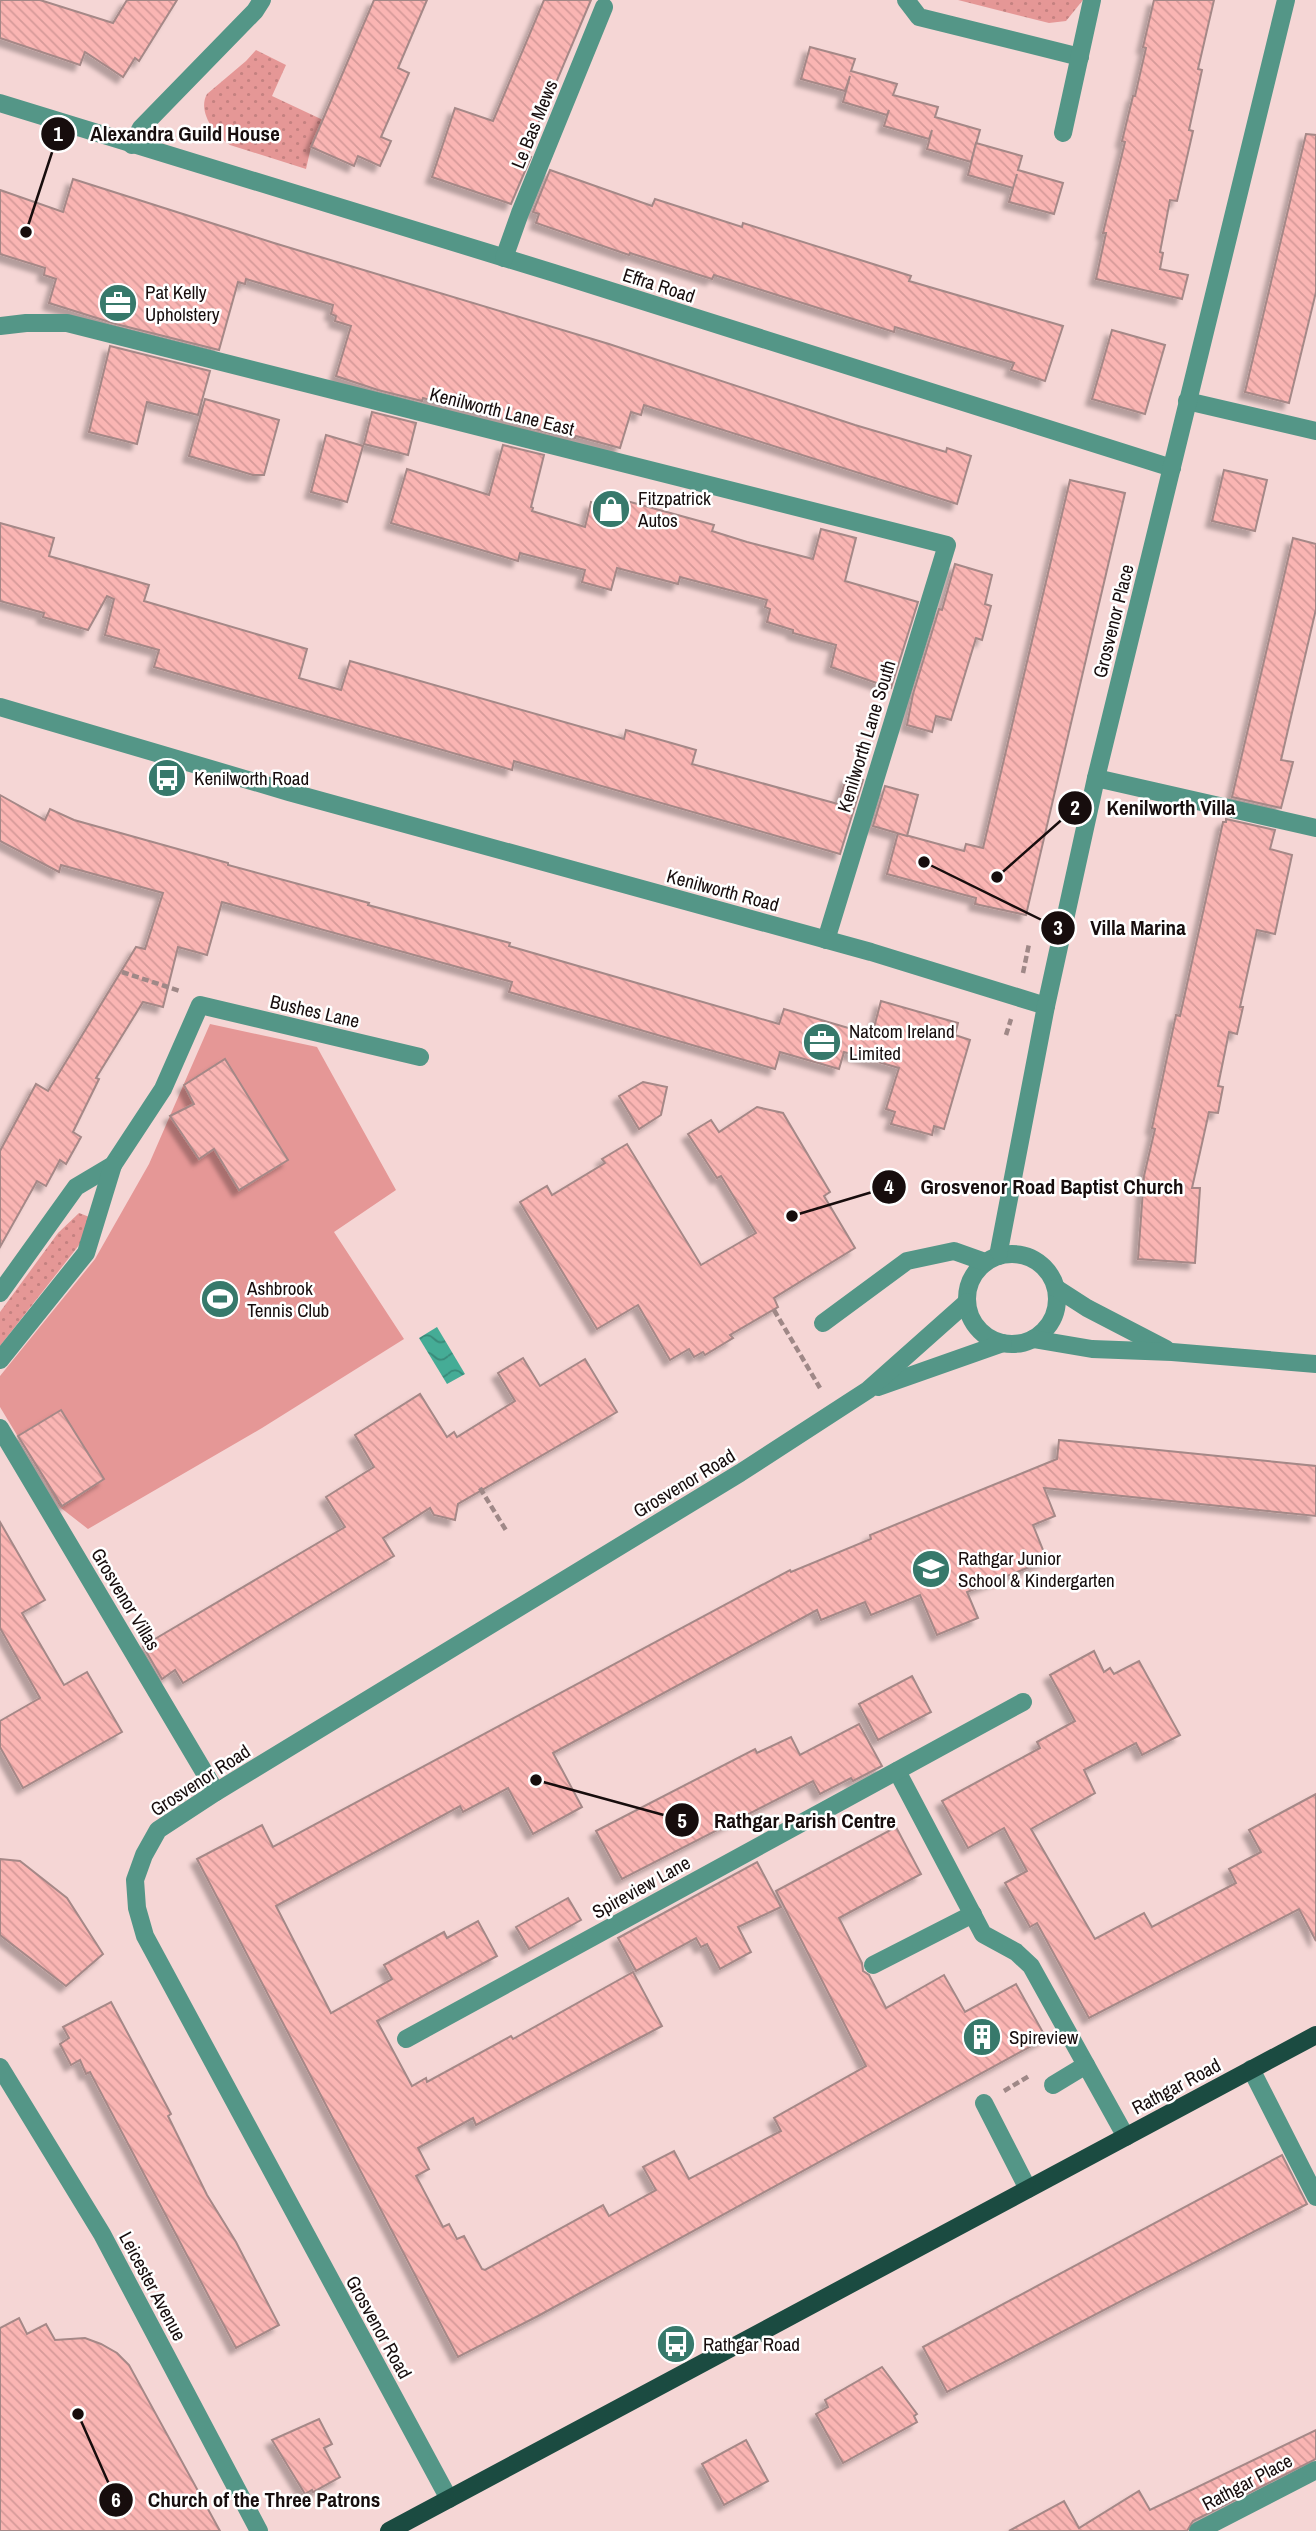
<svg xmlns="http://www.w3.org/2000/svg" width="1316" height="2531" font-family="'Archivo Narrow',sans-serif">
<style>
.grass{fill:url(#grass-dots)}
.green{fill:#e59796}
.water{fill:url(#water-waves)}
.building{fill:url(#building-back-hatch);stroke:#a58887;stroke-width:2;filter:url(#shadow)}
.lines{fill:none;stroke-linecap:round;stroke-linejoin:round}
.path{stroke:#9f8887;stroke-width:4.5;stroke-dasharray:7 3.5;stroke-linecap:butt}
.minor{stroke:#549687;stroke-width:18}
.major{stroke:#1b4b41;stroke-width:18}
.labels{text-anchor:middle;stroke-width:5;stroke-linejoin:round;paint-order:stroke}
.street-label{font-size:19px;fill:#170d0d;stroke:#fff}
.poi-label{font-size:19px;fill:#170d0d;stroke:#fff;text-anchor:start}
.leader{fill:none;stroke:#170d0d;stroke-width:2.5}
.callout-dot{fill:#170d0d;stroke:#fff;stroke-width:2.5}
.mark-label{font-size:21px;text-anchor:middle;font-weight:bold;fill:#fff}
.callout-label{font-size:21px;text-anchor:middle;font-weight:bold;fill:#170d0d;stroke:#fff;stroke-width:5;stroke-linejoin:round;paint-order:stroke}
</style>
<defs>
<pattern id="grass-dots" width="8" height="8" patternUnits="userSpaceOnUse" patternTransform="scale(1.75)"><rect width="8" height="8" fill="#e59796"/><path d="M2 2h.1M6 6h.1" fill="none" stroke="#c48180" stroke-width="1.8" stroke-linecap="round"/></pattern>
<pattern id="water-waves" width="16" height="10" patternUnits="userSpaceOnUse" patternTransform="scale(1.75)"><rect width="16" height="10" fill="#45ac96"/><path d="M0 5q4-4 8 0t8 0" fill="none" stroke="#398a79"/></pattern>
<pattern id="building-back-hatch" width="6" height="6" patternUnits="userSpaceOnUse" patternTransform="scale(1.75)"><rect width="6" height="6" fill="#fab5b3"/><path d="M-1 5l2 2M0 0l6 6M5-1l2 2" fill="none" stroke="#d69a99"/></pattern>
<filter id="shadow"><feDropShadow dx="-6" dy="6" stdDeviation="2" flood-color="#0004"/></filter>
</defs>
<rect width="100%" height="100%" fill="#f5d6d5"/>
<g class="grass">
<polygon points="958,0 1083,0 1066,21 1049,23"/>
<path d="M256 50 286 65 272 96 323 120 311 147 306 169 230 145C215 135 197 112 207 94L246 61Z"/>
<polygon points="79,1213 92,1218 83,1240 0,1346 0,1312 58,1233"/>
</g>
<polygon class="green" points="210,1024 317,1047 396,1190 334,1232 404,1339 262,1428 88,1529 61,1508 0,1407 0,1376 95,1259 149,1164"/>
<polygon class="water" points="437,1327 465,1374 447,1384 419,1338"/>
<g class="building">
<polygon points="0,0 40,0 113,23 127,0 177,0 139,61 135,58 123,77 85,52 80,65 0,38"/>
<polygon points="374,0 427,0 398,68 409,73 381,137 391,141 380,166 358,156 354,166 311,147"/>
<polygon points="544,0 591,0 547,104 545,103 528,156 531,157 511,204 432,177 455,108 493,121"/>
<polygon points="1154,0 1214,0 1198,69 1202,70 1189,130 1193,131 1177,201 1170,200 1160,252 1163,253 1160,269 1188,275 1182,299 1096,279 1106,233 1103,233 1125,142 1122,141 1133,96 1135,96 1146,48 1143,47"/>
<polygon points="810,47 855,59 851,71 897,84 893,95 938,107 935,117 980,130 971,162 927,149 932,130 929,139 884,126 889,110 887,115 843,102 850,76 845,91 801,79"/>
<polygon points="1306,134 1316,135 1316,292 1289,403 1245,392"/>
<polygon points="976,143 1022,156 1018,170 1063,183 1054,214 1009,202 1017,174 1013,188 968,175"/>
<polygon points="550,170 652,206 655,199 742,227 743,223 911,276 909,281 1063,326 1045,381 1011,370 1014,363 895,327 894,332 714,275 712,279 630,253 629,255 536,223 539,214 533,212"/>
<polygon points="73,179 274,243 609,344 855,425 946,452 947,448 971,456 957,504 644,405 641,415 631,412 620,448 576,436 575,438 551,431 550,433 423,398 422,401 378,390 336,376 351,326 335,321 336,316 331,314 333,305 246,279 245,284 238,282 219,350 116,324 49,303 56,279 44,275 45,268 0,254 0,190 63,212"/>
<polygon points="1112,330 1165,345 1145,414 1092,399"/>
<polygon points="110,346 210,371 198,415 147,402 137,444 89,432"/>
<polygon points="205,399 279,420 264,475 253,475 189,456"/>
<polygon points="372,412 416,423 408,455 364,444"/>
<polygon points="326,435 363,446 347,502 311,492"/>
<polygon points="503,445 544,455 531,507 533,508 532,511 585,527 591,502 620,510 623,500 714,525 712,531 747,542 813,559 821,529 856,538 845,581 918,602 891,688 831,667 836,645 793,633 793,630 767,622 770,609 765,607 767,600 680,577 678,584 617,568 611,590 582,582 585,570 520,553 518,561 391,523 407,469 489,495"/>
<polygon points="1224,470 1267,480 1255,531 1212,521"/>
<polygon points="1070,480 1125,493 1026,915 975,904 976,898 887,874 898,833 964,851 966,844 983,848"/>
<polygon points="0,523 54,538 49,556 149,585 144,601 307,649 299,678 341,690 350,661 624,739 626,730 696,750 692,764 838,804 847,776 863,780 840,854 514,761 512,770 154,667 159,650 105,635 114,599 107,596 88,630 43,617 44,613 0,601"/>
<polygon points="1293,538 1316,544 1316,609 1281,760 1293,762 1281,808 1232,797"/>
<polygon points="955,564 992,575 985,604 991,606 982,640 976,638 951,720 936,716 932,732 907,725 913,694 939,609 942,610"/>
<polygon points="885,786 918,795 907,836 873,826"/>
<polygon points="0,795 45,820 50,809 74,820 228,863 228,865 369,903 368,905 510,943 509,946 779,1024 784,1009 872,1035 881,1001 958,1023 955,1035 970,1040 944,1129 934,1126 932,1135 891,1124 895,1112 886,1109 899,1068 844,1052 839,1069 780,1052 775,1069 509,992 512,982 222,902 207,955 178,947 163,1007 143,1002 96,1078 99,1079 73,1132 81,1137 66,1164 60,1160 46,1186 37,1181 0,1247 0,1151 36,1084 48,1091 136,947 145,949 163,893 61,865 59,872 0,841"/>
<polygon points="1226,819 1275,830 1270,849 1292,855 1275,934 1257,930 1240,1007 1243,1007 1237,1034 1229,1032 1218,1086 1223,1087 1218,1113 1209,1112 1192,1188 1200,1188 1195,1263 1138,1259 1144,1176 1155,1129 1152,1128 1176,1015 1180,1016 1223,822 1226,822"/>
<polygon points="225,1059 288,1160 239,1190 214,1149 199,1159 170,1116 194,1104 184,1085"/>
<polygon points="643,1082 667,1087 661,1115 639,1129 619,1096"/>
<polygon points="757,1107 783,1113 830,1192 824,1196 855,1248 774,1298 778,1307 730,1335 733,1338 705,1355 703,1352 694,1357 689,1349 670,1360 638,1305 597,1329 520,1202 547,1186 552,1195 605,1163 602,1159 627,1144 701,1265 756,1233 721,1176 717,1178 688,1134 711,1120 719,1132"/>
<polygon points="523,1358 540,1386 585,1359 617,1412 458,1504 455,1520 434,1515 430,1508 383,1538 394,1556 183,1683 175,1670 162,1679 143,1646 345,1527 326,1497 374,1467 355,1435 420,1394 447,1437 454,1432 457,1437 515,1401 498,1373"/>
<polygon points="61,1410 104,1479 62,1506 18,1436"/>
<polygon points="1059,1440 1316,1466 1316,1516 1044,1488 1055,1516 1033,1525 1047,1560 967,1592 978,1618 937,1635 920,1595 871,1615 865,1602 821,1620 817,1610 553,1753 582,1807 533,1834 508,1788 463,1812 460,1806 276,1906 331,2013 392,1979 384,1965 444,1932 447,1938 478,1921 497,1956 377,2021 412,2086 426,2078 427,2082 511,2036 513,2039 633,1972 662,2026 476,2125 473,2118 418,2148 429,2169 416,2176 443,2227 449,2224 457,2239 464,2236 482,2269 485,2270 603,2205 609,2216 656,2190 643,2167 674,2151 689,2179 781,2131 774,2118 866,2066 776,1891 896,1827 921,1874 839,1918 862,1963 863,1971 869,1975 886,2008 944,1975 965,2012 1016,1984 1046,2038 538,2316 458,2357 197,1859 262,1825 273,1847 790,1570 791,1572 871,1539 870,1535 1057,1459"/>
<polygon points="0,1522 45,1600 22,1613 64,1685 87,1672 122,1732 23,1788 0,1747 0,1721 40,1698 0,1628"/>
<polygon points="1094,1651 1104,1672 1110,1668 1114,1674 1139,1661 1180,1735 1142,1755 1136,1743 1084,1770 1095,1793 1031,1829 1095,1939 1144,1913 1152,1927 1236,1883 1229,1869 1261,1852 1249,1830 1316,1794 1316,1941 1299,1909 1089,2018 1037,1923 1030,1927 1005,1883 1027,1871 1004,1828 968,1848 942,1801 1040,1748 1037,1742 1075,1721 1050,1675"/>
<polygon points="912,1676 931,1712 878,1740 859,1704"/>
<polygon points="859,1724 882,1766 853,1781 851,1778 820,1794 813,1781 622,1879 596,1831 755,1749 757,1753 791,1737 800,1755"/>
<polygon points="0,1859 20,1861 67,1898 103,1954 66,1986 0,1935"/>
<polygon points="757,1862 781,1907 738,1927 751,1952 720,1969 707,1944 701,1947 696,1938 636,1971 618,1938"/>
<polygon points="568,1898 581,1920 529,1949 516,1927"/>
<polygon points="111,2002 171,2114 168,2116 207,2195 236,2242 279,2325 236,2348 90,2072 86,2074 80,2060 71,2065 60,2044 69,2038 63,2027"/>
<polygon points="1282,2155 1307,2204 947,2392 923,2347"/>
<polygon points="19,2318 27,2334 46,2324 55,2340 85,2338 101,2344 117,2353 129,2365 220,2531 0,2531 0,2328"/>
<polygon points="882,2367 917,2414 914,2416 917,2422 843,2463 816,2414 828,2407 825,2400"/>
<polygon points="319,2419 332,2444 324,2448 340,2477 313,2492 312,2490 305,2494 272,2440"/>
<polygon points="1316,2430 1316,2459 1193,2521 1187,2531 1009,2531 1064,2501 1079,2528 1139,2491 1150,2510"/>
<polygon points="746,2440 768,2481 724,2505 702,2464"/>
</g>
<g class="lines">
<g class="path">
<polyline points="122,972 180,991"/>
<polyline points="1023,973 1029,944"/>
<polyline points="1006,1035 1011,1019"/>
<polyline points="774,1310 820,1388"/>
<polyline points="480,1488 507,1532"/>
<polyline points="1004,2091 1029,2076"/>
</g>
<g class="minor">
<polyline points="906,0 919,17 1080,57"/>
<polyline points="0,103 554,273 1172,468"/>
<polyline points="1063,133 1092,0"/>
<polyline points="132,145 141,128 255,11 262,0"/>
<polyline points="504,258 520,213 604,7"/>
<polyline points="0,326 26,323 67,323 947,545 826,940"/>
<polyline points="1187,401 1316,431"/>
<polyline points="0,707 289,792 871,952 1046,1006"/>
<polyline points="1096,778 1316,828"/>
<circle cx="1012" cy="1299" r="45"/>
<polyline points="998,1256 1046,1006 1096,778 1286,0"/>
<polyline points="1056,1288 1087,1308 1166,1349"/>
<polyline points="0,1293 76,1187 113,1165 163,1089 200,1005 420,1057"/>
<polyline points="823,1323 907,1261 954,1251 985,1262"/>
<polyline points="1033,1339 1092,1349 1172,1352 1316,1364"/>
<polyline points="0,1360 86,1253 113,1165"/>
<polyline points="878,1387 1003,1343"/>
<polyline points="0,1428 216,1792"/>
<polyline points="897,1771 983,1934 1016,1952 1031,1966 1126,2137"/>
<polyline points="873,1965 973,1914"/>
<polyline points="406,2039 1023,1702"/>
<polyline points="0,2067 102,2234 259,2531"/>
<polyline points="1251,2069 1316,2197"/>
<polyline points="1053,2085 1086,2065"/>
<polyline points="984,2103 1028,2189"/>
<polyline points="449,2499 145,1936 137,1908 135,1880 144,1855 158,1830 216,1792 740,1473 868,1390 967,1302"/>
<polyline points="1198,2531 1316,2470"/>
</g>
<polyline class="major" points="389,2531 1316,2035"/>
</g>
<defs>
<g id="office-disc" transform="scale(2.0125)"><circle r="9.5" fill="#37796b" stroke="#fff"/><path d="M-6-3h4V-5.5h4V-3h4V5H-6ZM-1-4.5V-3h2v-1.5ZM-6 0V1H6V0Z" fill="#fff"/></g>
<g id="shop-disc" transform="scale(2.0125)"><circle r="9.5" fill="#37796b" stroke="#fff"/><path d="M-5-2.5h2.3a2.7 3.5 0 0 1 5.4 0H5L5.5 6h-11ZM-1.5-2.5h3a1.5 2.3 0 0 0-3 0Z" fill="#fff"/></g>
<g id="bus-disc" transform="scale(2.0125)"><circle r="9.5" fill="#37796b" stroke="#fff"/><path d="M-5-6H5V4H4V6H2V4H-2V6H-4V4H-5ZM-3.5-4V0h7V-4ZM-3.5 1.2v1.5H-2V1.2ZM2 1.2v1.5H3.5V1.2Z" fill="#fff"/></g>
<g id="stadium-disc" transform="scale(2.0125)"><circle r="9.5" fill="#37796b" stroke="#fff"/><path d="M0-5a6.5 5 0 1 0 0 10a6.5 5 0 1 0 0-10ZM-3.5-1.8h7v3.6h-7Z" fill="#fff"/></g>
<g id="school-disc" transform="scale(2.0125)"><circle r="9.5" fill="#37796b" stroke="#fff"/><path d="M0-5L7-2L0 1L-7-2ZM-4 1L0 2.5L4 1V4Q0 6-4 4Z" fill="#fff"/></g>
<g id="building-disc" transform="scale(2.0125)"><circle r="9.5" fill="#37796b" stroke="#fff"/><path d="M-4-6H4V6H1V3H-1V6H-4ZM-2.5-4.3h1.7v1.8h-1.7ZM.8-4.3h1.7v1.8H.8ZM-2.5-1h1.7V.8h-1.7ZM.8-1h1.7V.8H.8Z" fill="#fff"/></g>
</defs>
<g fill-rule="evenodd">
<use href="#office-disc" x="118" y="303"/>
<use href="#shop-disc" x="611" y="509"/>
<use href="#bus-disc" x="167" y="778"/>
<use href="#office-disc" x="822" y="1042"/>
<use href="#stadium-disc" x="220" y="1299"/>
<use href="#school-disc" x="931" y="1569"/>
<use href="#building-disc" x="982" y="2037"/>
<use href="#bus-disc" x="676" y="2344"/>
</g>
<g class="labels">
<g class="street-label">
<text transform="translate(534 124) rotate(-68)" y="7">Le Bas Mews</text>
<text transform="translate(659 285) rotate(18)" y="7">Effra Road</text>
<text transform="translate(502 411) rotate(14)" y="7">Kenilworth Lane East</text>
<text transform="translate(1113 621) rotate(-76)" y="7">Grosvenor Place</text>
<text transform="translate(866 736) rotate(-73)" y="7">Kenilworth Lane South</text>
<text transform="translate(723 890) rotate(15)" y="7">Kenilworth Road</text>
<text transform="translate(315 1011) rotate(13)" y="7">Bushes Lane</text>
<text transform="translate(684 1483) rotate(-31)" y="7">Grosvenor Road</text>
<text transform="translate(126 1599) rotate(59)" y="7">Grosvenor Villas</text>
<text transform="translate(200 1780) rotate(-33)" y="7">Grosvenor Road</text>
<text transform="translate(641 1887) rotate(-29)" y="7">Spireview Lane</text>
<text transform="translate(1176 2086) rotate(-28)" y="7">Rathgar Road</text>
<text transform="translate(153 2286) rotate(62)" y="7">Leicester Avenue</text>
<text transform="translate(379 2327) rotate(61)" y="7">Grosvenor Road</text>
<text transform="translate(1247 2482) rotate(-28)" y="7">Rathgar Place</text>
</g>
<g class="poi-label">
<text x="145" y="299">Pat Kelly<tspan x="145" dy="22">Upholstery</tspan></text>
<text x="638" y="505">Fitzpatrick<tspan x="638" dy="22">Autos</tspan></text>
<text x="194" y="785">Kenilworth Road</text>
<text x="849" y="1038">Natcom Ireland<tspan x="849" dy="22">Limited</tspan></text>
<text x="247" y="1295">Ashbrook<tspan x="247" dy="22">Tennis Club</tspan></text>
<text x="958" y="1565">Rathgar Junior<tspan x="958" dy="22">School &amp; Kindergarten</tspan></text>
<text x="1009" y="2044">Spireview</text>
<text x="703" y="2351">Rathgar Road</text>
</g>
</g>
<path class="leader" d="M26 232L58 134M997 877L1075 808M924 862L1058 928M792 1216L889 1187M536 1780L682 1820M78 2414L116 2500"/>
<g class="callout-dot">
<circle cx="26" cy="232" r="7"/>
<circle cx="997" cy="877" r="7"/>
<circle cx="924" cy="862" r="7"/>
<circle cx="792" cy="1216" r="7"/>
<circle cx="536" cy="1780" r="7"/>
<circle cx="78" cy="2414" r="7"/>
<circle cx="58" cy="134" r="18"/>
<circle cx="1075" cy="808" r="18"/>
<circle cx="1058" cy="928" r="18"/>
<circle cx="889" cy="1187" r="18"/>
<circle cx="682" cy="1820" r="18"/>
<circle cx="116" cy="2500" r="18"/>
</g>
<g class="mark-label">
<text x="58" y="141">1</text>
<text x="1075" y="815">2</text>
<text x="1058" y="935">3</text>
<text x="889" y="1194">4</text>
<text x="682" y="1828">5</text>
<text x="116" y="2507">6</text>
</g>
<g class="callout-label">
<text x="185" y="141">Alexandra Guild House</text>
<text x="1171" y="815">Kenilworth Villa</text>
<text x="1138" y="935">Villa Marina</text>
<text x="1052" y="1194">Grosvenor Road Baptist Church</text>
<text x="805" y="1828">Rathgar Parish Centre</text>
<text x="264" y="2507">Church of the Three Patrons</text>
</g>
</svg>
